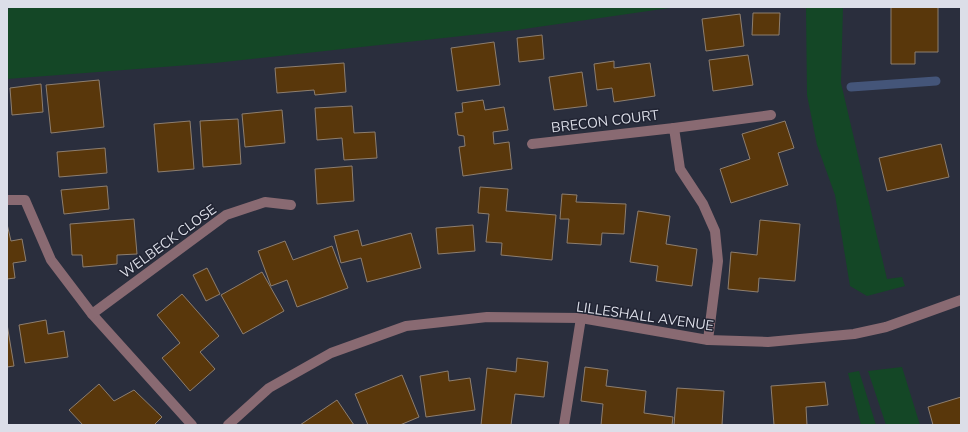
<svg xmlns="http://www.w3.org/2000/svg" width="968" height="432" font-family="'Nunito Sans',sans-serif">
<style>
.green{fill:#144726}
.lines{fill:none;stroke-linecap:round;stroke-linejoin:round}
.stream{stroke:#445579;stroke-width:9}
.building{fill:#59370b;stroke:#8d7e6f}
.minor{stroke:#896a72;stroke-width:10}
.labels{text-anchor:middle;stroke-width:3;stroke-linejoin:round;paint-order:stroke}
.street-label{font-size:14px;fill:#dcdee8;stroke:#212433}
</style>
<rect width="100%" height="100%" fill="#2a2e3d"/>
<g class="green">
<polygon points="11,7 676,7 517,30 215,63 7,79 7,10"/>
<polygon points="806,7 843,7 841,83 887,279 902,277 905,286 867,296 850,286 835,195 817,145 807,95"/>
<polygon points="902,367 920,425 886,425 868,371"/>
<polygon points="859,371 876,425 861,425 848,373"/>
</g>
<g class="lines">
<polyline class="stream" points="851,87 936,81"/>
</g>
<g class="building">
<polygon points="891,7 938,7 938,52 915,52 915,64 891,64"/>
<polygon points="753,13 780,13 779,35 752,35"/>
<polygon points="740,14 744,46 706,51 702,19"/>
<polygon points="542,35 544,59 519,62 517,38"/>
<polygon points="494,42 500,85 457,91 451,48"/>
<polygon points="748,55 753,85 713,91 709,60"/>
<polygon points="614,61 614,68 650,63 655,96 614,102 612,88 597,90 594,64"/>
<polygon points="344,63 346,92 315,95 314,90 277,93 275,68"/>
<polygon points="582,72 587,106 554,110 549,77"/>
<polygon points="99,80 104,127 51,133 46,85"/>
<polygon points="41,84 43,112 12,115 10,88"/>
<polygon points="483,100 485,110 504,107 508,130 493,132 494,144 509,142 512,169 463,176 459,147 465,146 464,136 458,135 455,113 463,112 462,103"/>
<polygon points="352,106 354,133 375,132 377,158 344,160 342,138 317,140 315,108"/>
<polygon points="282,110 285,143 245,147 242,114"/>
<polygon points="238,119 241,164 203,167 200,121"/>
<polygon points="190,121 194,169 158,172 154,124"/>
<polygon points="785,121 794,148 778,153 788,185 731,203 720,169 750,159 742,134"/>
<polygon points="941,144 949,177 887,191 879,158"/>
<polygon points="105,148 107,173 59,177 57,152"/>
<polygon points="352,166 354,201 317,204 315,169"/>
<polygon points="107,186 109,209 64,214 61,190"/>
<polygon points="480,187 508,189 506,211 556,215 552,260 501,255 502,243 486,242 489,214 478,213"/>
<polygon points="562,194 577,195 576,202 626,204 624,234 602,233 601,245 567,243 569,219 560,219"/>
<polygon points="638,211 670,216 666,244 697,249 692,286 656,281 658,266 630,262"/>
<polygon points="134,219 137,254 117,255 117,264 83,267 82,255 72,255 70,224"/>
<polygon points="760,220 800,224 795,281 759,278 758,292 728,289 731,252 757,255"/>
<polygon points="7,224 11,241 22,239 26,261 13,263 15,278 7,279"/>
<polygon points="473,225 475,251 438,254 436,228"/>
<polygon points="358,230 362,246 411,233 421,268 367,282 361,258 341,263 334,236"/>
<polygon points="285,241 293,260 332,246 348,288 297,307 287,280 271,286 258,251"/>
<polygon points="207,268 220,294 206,301 193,275"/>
<polygon points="262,272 284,311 243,334 221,295"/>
<polygon points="182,294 219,336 200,352 215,369 190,391 162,358 180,343 157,315"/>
<polygon points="46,320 48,334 64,331 68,357 25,363 19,325"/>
<polygon points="7,324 14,366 7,367"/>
<polygon points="517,358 548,362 544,397 515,394 511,425 481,425 487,368 516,372"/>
<polygon points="585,367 608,370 606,386 646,391 644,413 673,417 672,425 601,425 603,404 581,401"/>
<polygon points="448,371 449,381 470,378 475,410 426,417 420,376"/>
<polygon points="402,375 419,417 400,425 368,425 355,394"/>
<polygon points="825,382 828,405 806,407 807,425 774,425 771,386"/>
<polygon points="99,384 114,401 134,390 162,417 154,425 83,425 69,410"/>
<polygon points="677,388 724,391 722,425 674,425"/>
<polygon points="961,397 961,425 933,425 928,407"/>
<polygon points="337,400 354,425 300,425"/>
</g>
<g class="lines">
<g class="minor">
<polyline points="674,128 771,115"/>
<polyline points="532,144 674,128 680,169 703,204 715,231 718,261 708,340"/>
<polyline points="7,200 25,200 51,260 92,314 192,425"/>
<polyline points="92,314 226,215 265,202 291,205"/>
<polyline points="228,425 269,388 331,353 406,326 487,317 581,318 708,340 768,342 854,334 886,327 961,300"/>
<polyline points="564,425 581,318"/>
</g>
</g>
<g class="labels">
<g class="street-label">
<text transform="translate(605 121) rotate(-7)" y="5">BRECON COURT</text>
<text transform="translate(168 241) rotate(-36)" y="5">WELBECK CLOSE</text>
<text transform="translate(645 316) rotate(8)" y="5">LILLESHALL AVENUE</text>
</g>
</g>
<rect width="968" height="432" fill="none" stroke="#dcdee8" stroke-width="16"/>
</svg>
